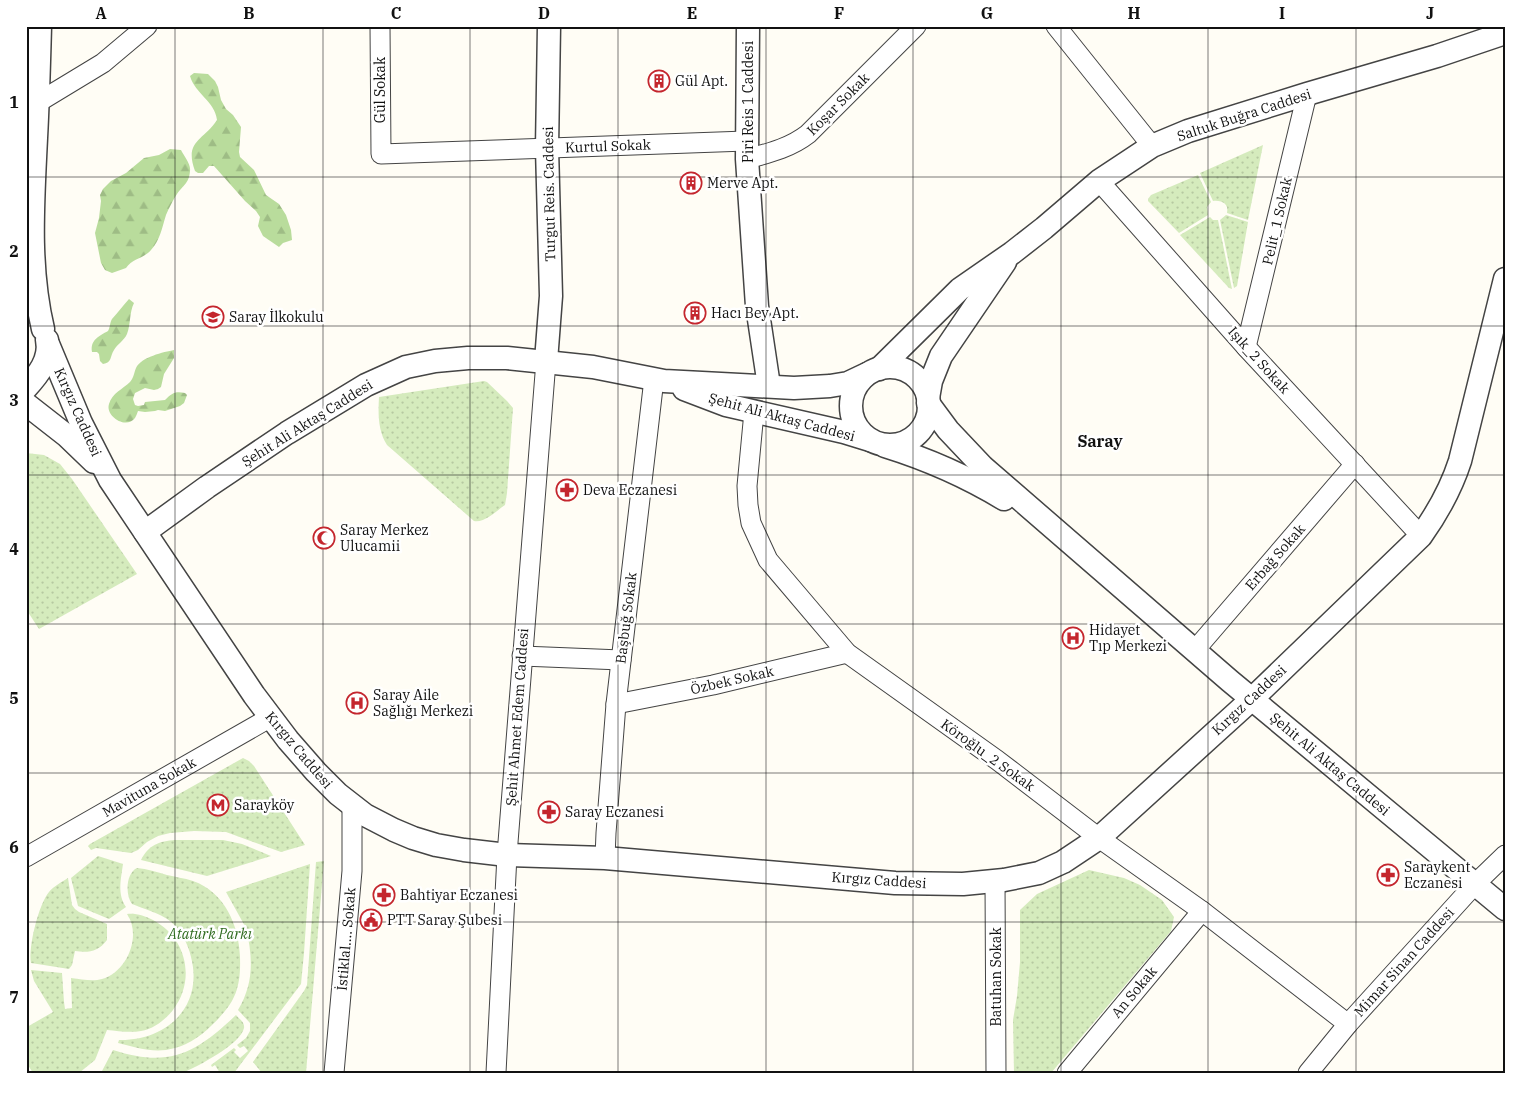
<svg xmlns="http://www.w3.org/2000/svg" width="1531" height="1099" font-family="'IBM Plex Serif',serif">
<style>
.grass{fill:url(#grass-dots)}
.forest{fill:url(#forest-firs)}
.lines{fill:none;stroke-linecap:round;stroke-linejoin:round}
.minor-casing{stroke:#444;stroke-width:21}
.tertiary-casing{stroke:#444;stroke-width:25}
.minor{stroke:#fff;stroke-width:19}
.tertiary{stroke:#fff;stroke-width:22}
.grid{fill:none;stroke:#111;stroke-width:1;stroke-opacity:0.55}
.labels{text-anchor:middle;stroke-width:5;stroke-linejoin:round;paint-order:stroke}
.poi-label{font-size:14px;fill:#111;stroke:#fff;text-anchor:start}
.street-label{font-size:14px;fill:#111;stroke:#fff}
.park-label{font-size:14px;font-style:italic;fill:#2f6b1f;stroke:#fff}
.quarter-label{font-size:16px;font-weight:bold;fill:#111;stroke:#fff}
.neatline{fill:none;stroke:#111;stroke-width:2}
.grid-label{font-size:16px;text-anchor:middle;font-weight:bold;fill:#111}
</style>
<defs>
<pattern id="grass-dots" width="8" height="8" patternUnits="userSpaceOnUse" patternTransform="scale(1.25)"><rect width="8" height="8" fill="#d5ebbd"/><path d="M2 2h.1M6 6h.1" fill="none" stroke="#b6c8a1" stroke-width="1.8" stroke-linecap="round"/></pattern>
<pattern id="forest-firs" width="22" height="20" patternUnits="userSpaceOnUse" patternTransform="scale(1.25)"><rect width="22" height="20" fill="#b9dc9c"/><path d="M5 1l3.5 6h-7zM16 11l3.5 6h-7z" fill="#9ebc85"/></pattern>
</defs>
<rect width="100%" height="100%" fill="#fffdf5"/>
<g class="grass">
<path d="M1263 145 1248 220 1227 213C1229 204 1222 200 1213 201L1200 173Z"/>
<polygon points="1198,175 1211,202 1207,207 1208,215 1179,233 1148,201 1148,199 1151,195"/>
<polygon points="1226,215 1248,222 1237,286 1234,288 1220,220"/>
<polygon points="1210,217 1213,220 1218,220 1232,289 1229,288 1180,235"/>
<path d="M484 381 487 382 507 401 513 408 507 493 505 505C496 511 485 523 474 521L387 445C378 431 378 414 379 397Z"/>
<polygon points="26,453 44,455 60,464 72,479 137,574 39,629 26,609"/>
<polygon points="243,758 249,761 254,766 305,845 281,852 226,832 194,831 170,833 158,836 147,842 138,850 131,853 96,848 91,850 88,846 90,844"/>
<path d="M175 840H223L242 844 271 856 207 876 141 860C148 845 160 841 175 840Z"/>
<path d="M98 856 123 864C121 879 117 894 126 907L109 919 78 906 71 878Z"/>
<polygon points="324,861 306,1073 262,1073 253,1062 304,991 307,985 316,862"/>
<path d="M310 864 304 953 301 984 234 1073H220L215 1065 212 1067 211 1065 234 1048 236 1050 234 1052 240 1058 248 1051 244 1046 240 1048 237 1045 246 1038 250 1031V1023L238 1010C254 983 253 958 246 928L226 892Z"/>
<path d="M137 868C147 869 157 872 167 875 175 877 184 878 193 881 225 892 239 926 240 957 241 989 235 1003 212 1025 199 1038 185 1047 166 1050 149 1052 134 1047 118 1043L119 1040C166 1041 204 1007 191 957 188 944 181 930 170 921 160 913 144 909 132 904 125 895 126 873 137 868Z"/>
<polygon points="1089,870 1124,878 1140,885 1162,900 1174,917 1171,931 1051,1073 1014,1073 1013,1020 1017,996 1020,962 1020,910 1037,894"/>
<path d="M68 878 72 905 75 909 79 912 107 924V940C98 952 88 953 75 951L72 965 69 969 31 963C28 946 39 904 49 892 54 886 62 882 68 878Z"/>
<path d="M127 914C136 913 145 916 153 920 187 938 196 980 173 1010 166 1019 154 1029 141 1031 130 1033 118 1031 107 1030L95 1060 79 1073H33L26 1062V1026L27 1027 53 1012 34 981 31 970 62 973 64 1002 65 1009 72 1008 71 978C82 979 92 982 102 979 127 972 142 936 127 914Z"/>
<path d="M236 1015C239 1019 245 1022 244 1028 241 1044 197 1067 182 1073H103L102 1071 113 1050C169 1068 195 1054 236 1015Z"/>
</g>
<g class="forest">
<path d="M194 73 208 74 215 81 218 87 221 100 226 109 233 115 241 127 239 152 240 157 254 170 266 195 279 204 286 215 291 230 292 240 283 243 279 247 263 236 258 226 260 217 256 211 245 201 214 166H209L203 173H198L195 171C184 141 203 141 217 120 215 101 195 94 190 76Z"/>
<path d="M170 149 181 150C184 156 191 164 190 171 189 184 183 185 177 194 173 200 169 208 166 215 162 228 160 240 151 250 143 259 133 258 126 268L112 273 105 270 101 263 95 233 99 218 101 201 100 195 103 189 111 181 126 173 144 158 159 155Z"/>
<path d="M129 299 134 303C129 313 131 324 127 334 124 341 117 344 114 350 110 356 112 363 103 364L100 361 99 354 97 352H92C90 340 99 336 108 331 110 328 110 322 112 319 118 312 123 306 129 299Z"/>
<path d="M174 350V358L164 374 161 387 158 389 154 390 145 388 135 393 133 399 135 405 138 406 144 405 145 402 165 400C172 393 175 391 185 393L187 395 184 403 180 406 165 411 158 410 155 411 145 412 138 411C137 414 136 416 135 418 126 430 105 416 109 404 112 393 123 389 130 382 134 377 134 373 136 368 141 357 164 352 174 350Z"/>
</g>
<g class="lines">
<g class="minor-casing">
<g id="minor">
<polyline points="380,26 381,154 746,141"/>
<polyline points="1056,26 1152,146"/>
<polyline points="37,103 103,63 147,26"/>
<path d="M747 159C769 153 790 148 808 134L916 26"/>
<polyline points="1099,181 1246,347 1421,536"/>
<polyline points="1246,347 1307,94"/>
<polyline points="754,412 747,486 748,505 751,523 768,560 847,653 997,760 1099,838 1202,911 1348,1024"/>
<polyline points="1195,650 1355,464"/>
<polyline points="522,656 621,660"/>
<polyline points="616,704 713,685 847,653"/>
<polyline points="26,857 271,717"/>
<polyline points="605,858 606,833 616,704 654,379"/>
<polyline points="995,881 996,1073"/>
<polyline points="334,1073 352,871 352,805"/>
<polyline points="496,1073 507,855 546,361"/>
<polyline points="1067,1073 1202,911"/>
<polyline points="1308,1073 1348,1024 1475,884 1505,855"/>
</g>
</g>
<g class="tertiary-casing">
<g id="tertiary">
<path d="M40 26C39 63 38 101 36 138 33 202 28 266 43 329"/>
<polyline points="748,26 747,159 757,306 769,386"/>
<path d="M48 344 81 423 110 480 254 695 288 740 316 772 338 794 365 815 394 830 413 838 436 845 464 850 507 855 605 858 895 883 963 884 1004 880 1039 873 1063 862 1099 838 1252 699 1421 536C1438 512 1451 489 1460 461L1505 279"/>
<polyline points="546,361 551,296 547,148 549,26"/>
<circle cx="890" cy="406" r="39"/>
<polyline points="879,369 960,289 1012,253 1044,228 1099,181 1152,146 1188,131 1307,94 1437,56 1505,33"/>
<path d="M26 388C38 375 51 359 47 340"/>
<polyline points="684,389 726,405 844,432 870,440"/>
<polyline points="928,398 931,381 941,356 1005,262"/>
<polyline points="928,403 948,430 983,467 1230,681 1505,909"/>
<polyline points="26,404 67,436 94,462"/>
<path d="M885 446C927 459 966 476 1004 499"/>
<polyline points="145,532 207,487 287,433 366,385 406,367 435,361 468,358 507,358 593,367 664,381 794,388 830,386 848,383 867,374"/>
</g>
</g>
<use href="#minor" class="minor"/>
<use href="#tertiary" class="tertiary"/>
</g>
<path class="grid" d="M175 26V1073M323 26V1073M470 26V1073M618 26V1073M766 26V1073M913 26V1073M1061 26V1073M1208 26V1073M1356 26V1073M26 177H1505M26 326H1505M26 475H1505M26 624H1505M26 773H1505M26 922H1505"/>
<defs>
<g id="building-ring" transform="scale(1.125)"><circle r="9.5" fill="#fff" stroke="#c4262e" stroke-width="1.5"/><path d="M-4-6H4V6H1V3H-1V6H-4ZM-2.5-4.3h1.7v1.8h-1.7ZM.8-4.3h1.7v1.8H.8ZM-2.5-1h1.7V.8h-1.7ZM.8-1h1.7V.8H.8Z" fill="#c4262e"/></g>
<g id="school-ring" transform="scale(1.125)"><circle r="9.5" fill="#fff" stroke="#c4262e" stroke-width="1.5"/><path d="M0-5L7-2L0 1L-7-2ZM-4 1L0 2.5L4 1V4Q0 6-4 4Z" fill="#c4262e"/></g>
<g id="pharmacy-ring" transform="scale(1.125)"><circle r="9.5" fill="#fff" stroke="#c4262e" stroke-width="1.5"/><path d="M-2-6h4v4h4v4h-4v4h-4v-4h-4v-4h4Z" fill="#c4262e"/></g>
<g id="mosque-ring" transform="scale(1.125)"><circle r="9.5" fill="#fff" stroke="#c4262e" stroke-width="1.5"/><path d="M3.5-4.9A6 6 0 1 0 3.5 4.9A5 5 0 1 1 3.5-4.9Z" fill="#c4262e"/></g>
<g id="hospital-ring" transform="scale(1.125)"><circle r="9.5" fill="#fff" stroke="#c4262e" stroke-width="1.5"/><path d="M-5-5h3v3.5h4V-5h3V5h-3V1.5h-4V5h-3Z" fill="#c4262e"/></g>
<g id="metro-ring" transform="scale(1.125)"><circle r="9.5" fill="#fff" stroke="#c4262e" stroke-width="1.5"/><path d="M-5.5 5V-5H-3L0 0L3-5H5.5V5H3V-.5L0 4L-3-.5V5Z" fill="#c4262e"/></g>
<g id="civic-ring" transform="scale(1.125)"><circle r="9.5" fill="#fff" stroke="#c4262e" stroke-width="1.5"/><path d="M-.6-6.5H3V-4.5H.6V-3L4-1V1h2V6H-6V1h2V-1L-.6-3ZM-1.2 2.5V6h2.4V2.5Z" fill="#c4262e"/></g>
</defs>
<g fill-rule="evenodd">
<use href="#building-ring" x="659" y="81"/>
<use href="#building-ring" x="691" y="183"/>
<use href="#building-ring" x="695" y="313"/>
<use href="#school-ring" x="213" y="317"/>
<use href="#pharmacy-ring" x="567" y="490"/>
<use href="#mosque-ring" x="324" y="538"/>
<use href="#hospital-ring" x="1073" y="638"/>
<use href="#hospital-ring" x="357" y="703"/>
<use href="#metro-ring" x="218" y="805"/>
<use href="#pharmacy-ring" x="549" y="812"/>
<use href="#pharmacy-ring" x="1388" y="875"/>
<use href="#pharmacy-ring" x="384" y="895"/>
<use href="#civic-ring" x="371" y="920"/>
</g>
<g class="labels">
<g class="poi-label">
<text x="675" y="86">Gül Apt.</text>
<text x="707" y="188">Merve Apt.</text>
<text x="711" y="318">Hacı Bey Apt.</text>
<text x="229" y="322">Saray İlkokulu</text>
<text x="583" y="495">Deva Eczanesi</text>
<text x="340" y="535">Saray Merkez<tspan x="340" dy="16">Ulucamii</tspan></text>
<text x="1089" y="635">Hidayet<tspan x="1089" dy="16">Tıp Merkezi</tspan></text>
<text x="373" y="700">Saray Aile<tspan x="373" dy="16">Sağlığı Merkezi</tspan></text>
<text x="234" y="810">Sarayköy</text>
<text x="565" y="817">Saray Eczanesi</text>
<text x="1404" y="872">Saraykent<tspan x="1404" dy="16">Eczanesi</tspan></text>
<text x="400" y="900">Bahtiyar Eczanesi</text>
<text x="387" y="925">PTT Saray Şubesi</text>
</g>
<g class="street-label">
<text transform="translate(380 90) rotate(-90)" y="5">Gül Sokak</text>
<text transform="translate(748 102) rotate(-90)" y="5">Piri Reis 1 Caddesi</text>
<text transform="translate(838 104) rotate(-45)" y="5">Koşar Sokak</text>
<text transform="translate(1244 115) rotate(-18)" y="5">Saltuk Buğra Caddesi</text>
<text transform="translate(608 146) rotate(-2)" y="5">Kurtul Sokak</text>
<text transform="translate(549 194) rotate(-91)" y="5">Turgut Reis. Caddesi</text>
<text transform="translate(1277 221) rotate(-77)" y="5">Pelit_1 Sokak</text>
<text transform="translate(1259 360) rotate(48)" y="5">Işık_2 Sokak</text>
<text transform="translate(78 412) rotate(66)" y="5">Kırgız Caddesi</text>
<text transform="translate(782 417) rotate(15)" y="5">Şehit Ali Aktaş Caddesi</text>
<text transform="translate(307 423) rotate(-32)" y="5">Şehit Ali Aktaş Caddesi</text>
<text transform="translate(1275 557) rotate(-49)" y="5">Erbağ Sokak</text>
<text transform="translate(626 618) rotate(-83)" y="5">Başbuğ Sokak</text>
<text transform="translate(732 680) rotate(-13)" y="5">Özbek Sokak</text>
<text transform="translate(1249 700) rotate(-43)" y="5">Kırgız Caddesi</text>
<text transform="translate(517 717) rotate(-86)" y="5">Şehit Ahmet Edem Caddesi</text>
<text transform="translate(299 750) rotate(50)" y="5">Kırgız Caddesi</text>
<text transform="translate(988 755) rotate(36)" y="5">Köroğlu_2 Sokak</text>
<text transform="translate(1330 764) rotate(40)" y="5">Şehit Ali Aktaş Caddesi</text>
<text transform="translate(149 787) rotate(-30)" y="5">Mavituna Sokak</text>
<text transform="translate(879 880) rotate(4)" y="5">Kırgız Caddesi</text>
<text transform="translate(346 939) rotate(-85)" y="5">İstiklal.... Sokak</text>
<text transform="translate(1404 962) rotate(-48)" y="5">Mimar Sinan Caddesi</text>
<text transform="translate(996 977) rotate(-90)" y="5">Batuhan Sokak</text>
<text transform="translate(1134 992) rotate(-50)" y="5">An Sokak</text>
</g>
<g class="park-label">
<text x="210" y="939">Atatürk Parkı</text>
</g>
<g class="quarter-label">
<text x="1100" y="447">Saray</text>
</g>
</g>
<rect width="1531" height="1099" fill="none" stroke="#ffffff" stroke-width="55"/>
<rect x="28" y="28" width="1476" height="1044" class="neatline"/>
<g class="grid-label">
<text x="101" y="19">A</text>
<text x="249" y="19">B</text>
<text x="396" y="19">C</text>
<text x="544" y="19">D</text>
<text x="692" y="19">E</text>
<text x="839" y="19">F</text>
<text x="987" y="19">G</text>
<text x="1134" y="19">H</text>
<text x="1282" y="19">I</text>
<text x="1430" y="19">J</text>
<text x="14" y="108">1</text>
<text x="14" y="257">2</text>
<text x="14" y="406">3</text>
<text x="14" y="555">4</text>
<text x="14" y="704">5</text>
<text x="14" y="853">6</text>
<text x="14" y="1003">7</text>
</g>
</svg>
